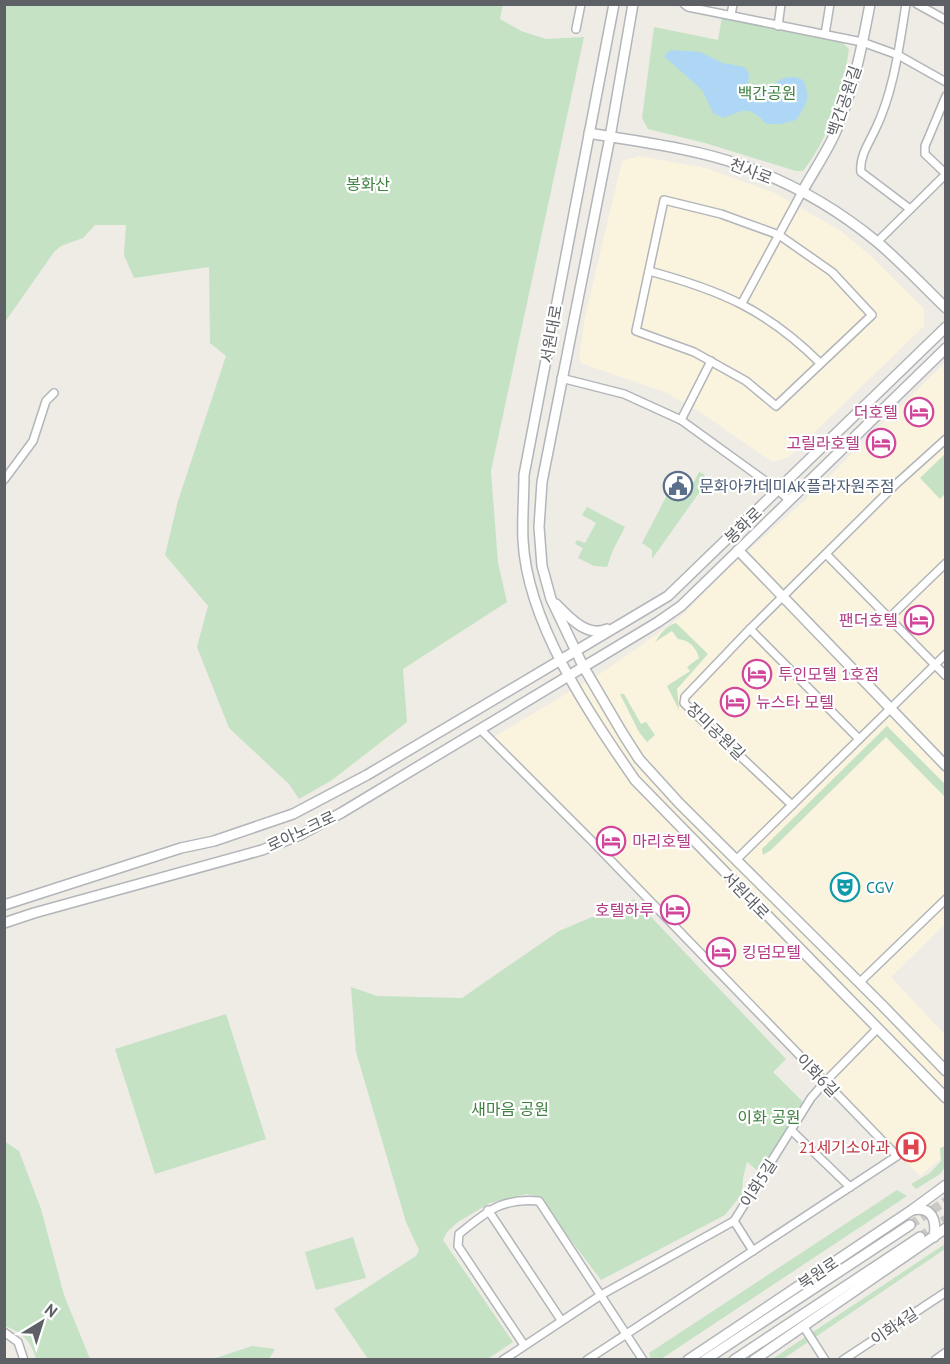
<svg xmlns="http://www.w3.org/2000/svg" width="950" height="1364" font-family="'PT Sans','Noto Sans KR',sans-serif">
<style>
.commercial{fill:#faf3de}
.green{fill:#c5e2c5}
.water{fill:#aed7f5}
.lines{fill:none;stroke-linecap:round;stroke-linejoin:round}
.tertiary-tunnel{stroke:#cac9c5;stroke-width:9;stroke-dasharray:9 4.5;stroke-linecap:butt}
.minor-casing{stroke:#b2b5b9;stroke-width:10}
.tertiary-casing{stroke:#b2b5b9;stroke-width:12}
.minor{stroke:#fff;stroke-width:7}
.tertiary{stroke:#fff;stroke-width:9}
.labels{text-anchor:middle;stroke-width:4.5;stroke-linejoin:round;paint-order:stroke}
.park-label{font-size:16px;fill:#3f8141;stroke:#fff}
.street-label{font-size:16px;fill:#5d6064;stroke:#fff}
.hotel-label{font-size:16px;fill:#b23c85;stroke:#fff;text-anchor:end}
.service-label{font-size:16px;fill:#4e5e75;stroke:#fff;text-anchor:start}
.culture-label{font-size:16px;fill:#0d838f;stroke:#fff;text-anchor:start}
.health-label{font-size:16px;fill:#be3a42;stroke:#fff;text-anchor:end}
</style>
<rect width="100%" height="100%" fill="#eeece5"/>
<g class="commercial">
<polygon points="639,156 706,168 775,193 841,231 871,256 924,309 924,326 789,457 772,462 700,412 665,392 583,364 579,359 585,317 622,161"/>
<polygon points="945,363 945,924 891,977 945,1035 945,1155 920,1176 492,738 606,670 681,617 730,567 822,485 852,453"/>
</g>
<g class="green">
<polygon points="5,4 503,5 500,19 521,31 546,39 584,37 491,471 498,563 507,602 403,669 407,722 332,780 299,799 289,784 229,728 197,647 208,606 165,555 178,501 226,356 210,343 209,267 134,278 124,255 126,225 95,225 83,238 61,246 54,252 5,322"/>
<path d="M722 17 829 38 842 42 849 49C843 91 830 137 803 171H796L705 143 648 129 642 118 654 27 718 40Z"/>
<polygon points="945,454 945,494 940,499 920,478"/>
<polygon points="699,472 704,474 706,483 652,559 652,550 642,543 678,474 694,482"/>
<polygon points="587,507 625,527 613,550 607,567 594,566 578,558 583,548 575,544 577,540 585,543 596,523 582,515"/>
<path d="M676 623 708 654 677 689 679 710 667 686 690 671 687 667 699 658C696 647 689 640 678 639L672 631 655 642C660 634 667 625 676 623Z"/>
<polygon points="620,694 624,694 641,724 646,722 655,735 647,742 639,732"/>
<polygon points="887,726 945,784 945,797 886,737 771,850 763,855 762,849"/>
<polygon points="634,899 786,1059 773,1072 803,1102 759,1172 747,1162 743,1178 742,1194 725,1215 601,1280 567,1235 542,1197 526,1194 490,1203 458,1222 447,1232 443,1240 513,1342 488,1359 368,1359 334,1309 416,1256 419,1250 406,1222 356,1052 351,987 377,996 462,998 559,931"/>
<polygon points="226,1014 266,1139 155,1174 115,1049"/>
<path d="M4 1141 19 1151 41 1209 64 1295 90 1359H36C31 1341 23 1333 5 1326Z"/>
<polygon points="945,1146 945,1167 940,1174 916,1189 911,1184 930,1173 941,1161 940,1148"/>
<polygon points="897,1190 907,1196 661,1359 651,1359 649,1353"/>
<polygon points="353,1237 366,1278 316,1290 305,1252"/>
<polygon points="945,1244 945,1249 783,1359 771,1360"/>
<polygon points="252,1346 275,1349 269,1359 213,1359"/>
</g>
<path class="water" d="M671 50 700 52 723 63 744 67 749 73 748 87 757 93C776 88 780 70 803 80 811 99 807 103 796 120L781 124H766C750 106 745 109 724 118L713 113 702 90 664 56Z"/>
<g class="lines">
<g class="tertiary-tunnel">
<polyline points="910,1225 946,1201"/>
<polyline points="920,1237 946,1219"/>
</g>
<g class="minor-casing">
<g id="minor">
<polyline points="684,4 688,7 862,42 898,55 946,82"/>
<path d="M906 4C899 47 894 91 875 130 869 143 859 157 861 172L910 209"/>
<polyline points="917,4 946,20"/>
<polyline points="731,15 733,4"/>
<polyline points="778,26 781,4"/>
<polyline points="576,29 581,4"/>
<polyline points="825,34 830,4"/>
<polyline points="946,96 925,146 925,154 946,174"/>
<polygon points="664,200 721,214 779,235 832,272 872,315 776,406 746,381 694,352 636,331"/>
<polyline points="877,242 946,174"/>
<path d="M649 271C720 290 767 310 820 363"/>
<polyline points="742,303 802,192"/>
<polyline points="561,378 624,394 681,420 779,491 789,500"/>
<polyline points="681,420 711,361"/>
<polyline points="4,480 33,441 46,401 54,393"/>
<polyline points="826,554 946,676"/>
<polyline points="889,618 946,563"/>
<polyline points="750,629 859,739"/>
<polyline points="480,729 591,840 897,1156 587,1360"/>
<polyline points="792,805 684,703 685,697 750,629 896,484 946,439"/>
<polyline points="737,859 946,654"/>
<polyline points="860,982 946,899"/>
<polyline points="792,1131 850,1187"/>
<polyline points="488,1210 561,1320"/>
<polyline points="734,1221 753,1251"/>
<polyline points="804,1327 825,1360"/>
<polyline points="4,1332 18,1342 24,1360"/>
<path d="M524 1345 458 1246 459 1234C488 1211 500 1198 539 1201L643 1360"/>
<polyline points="503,1360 601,1295 734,1221 811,1098 824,1083 878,1028"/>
<polyline points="843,1360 946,1292"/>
<polyline points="935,1360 946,1352"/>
</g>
</g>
<g class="tertiary-casing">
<g id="tertiary">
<path d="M614 4 524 475C524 497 522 519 523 540 527 623 589 713 635 780L946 1098"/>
<polyline points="633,4 610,137 542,482 539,527 542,566 551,599 583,666 623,734 639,759 679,803 882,1005 946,1071"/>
<path d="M589 133C639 142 693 148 741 165 790 182 837 209 876 241 901 262 923 286 946 308"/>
<path d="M802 192C813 172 827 152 836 131 853 91 862 47 870 4"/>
<polyline points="738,550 946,766"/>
<path d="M556 604C569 617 587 638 607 629"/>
<polyline points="4,905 181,848 214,841 293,814 367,775 668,596 946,327"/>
<polyline points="4,923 34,913 262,850 300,835 341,813 658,622 681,606 946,348"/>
<path d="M912 1210C932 1206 937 1220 934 1237"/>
<polyline points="688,1360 912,1210 946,1185"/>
<polyline points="705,1360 910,1225"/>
<polyline points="734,1360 920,1237"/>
<polyline points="754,1360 946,1228"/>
</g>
</g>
<use href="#minor" class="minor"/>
<use href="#tertiary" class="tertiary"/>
</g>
<defs>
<g id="hotel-ring" transform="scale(1.5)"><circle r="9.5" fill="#fff" stroke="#d1479c" stroke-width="1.5"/><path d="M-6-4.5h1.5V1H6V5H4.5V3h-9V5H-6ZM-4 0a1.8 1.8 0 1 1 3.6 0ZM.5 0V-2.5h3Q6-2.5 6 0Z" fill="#d1479c"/></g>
<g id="civic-ring" transform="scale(1.5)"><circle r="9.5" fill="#fff" stroke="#5c6f8a" stroke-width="1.5"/><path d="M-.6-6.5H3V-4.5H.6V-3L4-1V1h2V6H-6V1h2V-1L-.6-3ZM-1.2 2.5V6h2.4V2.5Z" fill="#5c6f8a"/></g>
<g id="theatre-ring" transform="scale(1.5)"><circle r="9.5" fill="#fff" stroke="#0f9aa8" stroke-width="1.5"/><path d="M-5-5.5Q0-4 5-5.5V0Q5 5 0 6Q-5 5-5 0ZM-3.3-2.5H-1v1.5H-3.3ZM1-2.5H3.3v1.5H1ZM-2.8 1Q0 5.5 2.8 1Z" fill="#0f9aa8"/></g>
<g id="hospital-ring" transform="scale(1.5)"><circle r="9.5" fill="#fff" stroke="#e0444e" stroke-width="1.5"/><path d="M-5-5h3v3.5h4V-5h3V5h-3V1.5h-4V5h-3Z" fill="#e0444e"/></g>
</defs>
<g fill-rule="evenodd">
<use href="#hotel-ring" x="919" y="412"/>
<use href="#hotel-ring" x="881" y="443"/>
<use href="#civic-ring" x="678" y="486"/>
<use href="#hotel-ring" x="919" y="620"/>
<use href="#hotel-ring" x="757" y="674"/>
<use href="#hotel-ring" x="735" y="702"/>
<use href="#hotel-ring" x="611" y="841"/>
<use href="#theatre-ring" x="845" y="887"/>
<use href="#hotel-ring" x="675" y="910"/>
<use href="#hotel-ring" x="721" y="952"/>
<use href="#hospital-ring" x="911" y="1147"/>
</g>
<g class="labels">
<g class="park-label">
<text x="767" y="99">백간공원</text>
<text x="368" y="190">봉화산</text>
<text x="510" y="1115">새마음 공원</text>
<text x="769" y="1123">이화 공원</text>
</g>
<g class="street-label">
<text transform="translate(844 101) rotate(-71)" y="6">백간공원길</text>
<text transform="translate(751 171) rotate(21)" y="6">천사로</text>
<text transform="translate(551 334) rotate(-80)" y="6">서원대로</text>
<text transform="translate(743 525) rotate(-44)" y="6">봉화로</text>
<text transform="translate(716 731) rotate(44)" y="6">장미공원길</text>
<text transform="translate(301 831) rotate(-25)" y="6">로아노크로</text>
<text transform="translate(746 895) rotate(46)" y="6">서원대로</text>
<text transform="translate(818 1075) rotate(46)" y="6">이화6길</text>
<text transform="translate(758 1183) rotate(-57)" y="6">이화5길</text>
<text transform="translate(818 1273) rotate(-34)" y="6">북원로</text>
<text transform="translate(894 1326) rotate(-34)" y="6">이화4길</text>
</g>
<g class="hotel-label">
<text x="898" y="418">더호텔</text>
<text x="860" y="449">고릴라호텔</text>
<text x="898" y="626">팬더호텔</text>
<text x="778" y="680" text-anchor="start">투인모텔 1호점</text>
<text x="756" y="708" text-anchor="start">뉴스타 모텔</text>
<text x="632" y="847" text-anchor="start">마리호텔</text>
<text x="654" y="916">호텔하루</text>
<text x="742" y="958" text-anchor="start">킹덤모텔</text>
</g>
<g class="service-label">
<text x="699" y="492">문화아카데미AK플라자원주점</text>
</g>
<g class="culture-label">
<text x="866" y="893">CGV</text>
</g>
<g class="health-label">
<text x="890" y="1153">21세기소아과</text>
</g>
</g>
<rect width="950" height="1364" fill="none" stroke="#5d6064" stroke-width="12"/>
<g transform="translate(42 1322) rotate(38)" stroke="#ffffff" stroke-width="4.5" paint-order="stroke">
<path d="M0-4.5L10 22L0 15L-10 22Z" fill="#5d6064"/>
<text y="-9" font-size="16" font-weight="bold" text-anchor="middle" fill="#5d6064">N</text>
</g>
</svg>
